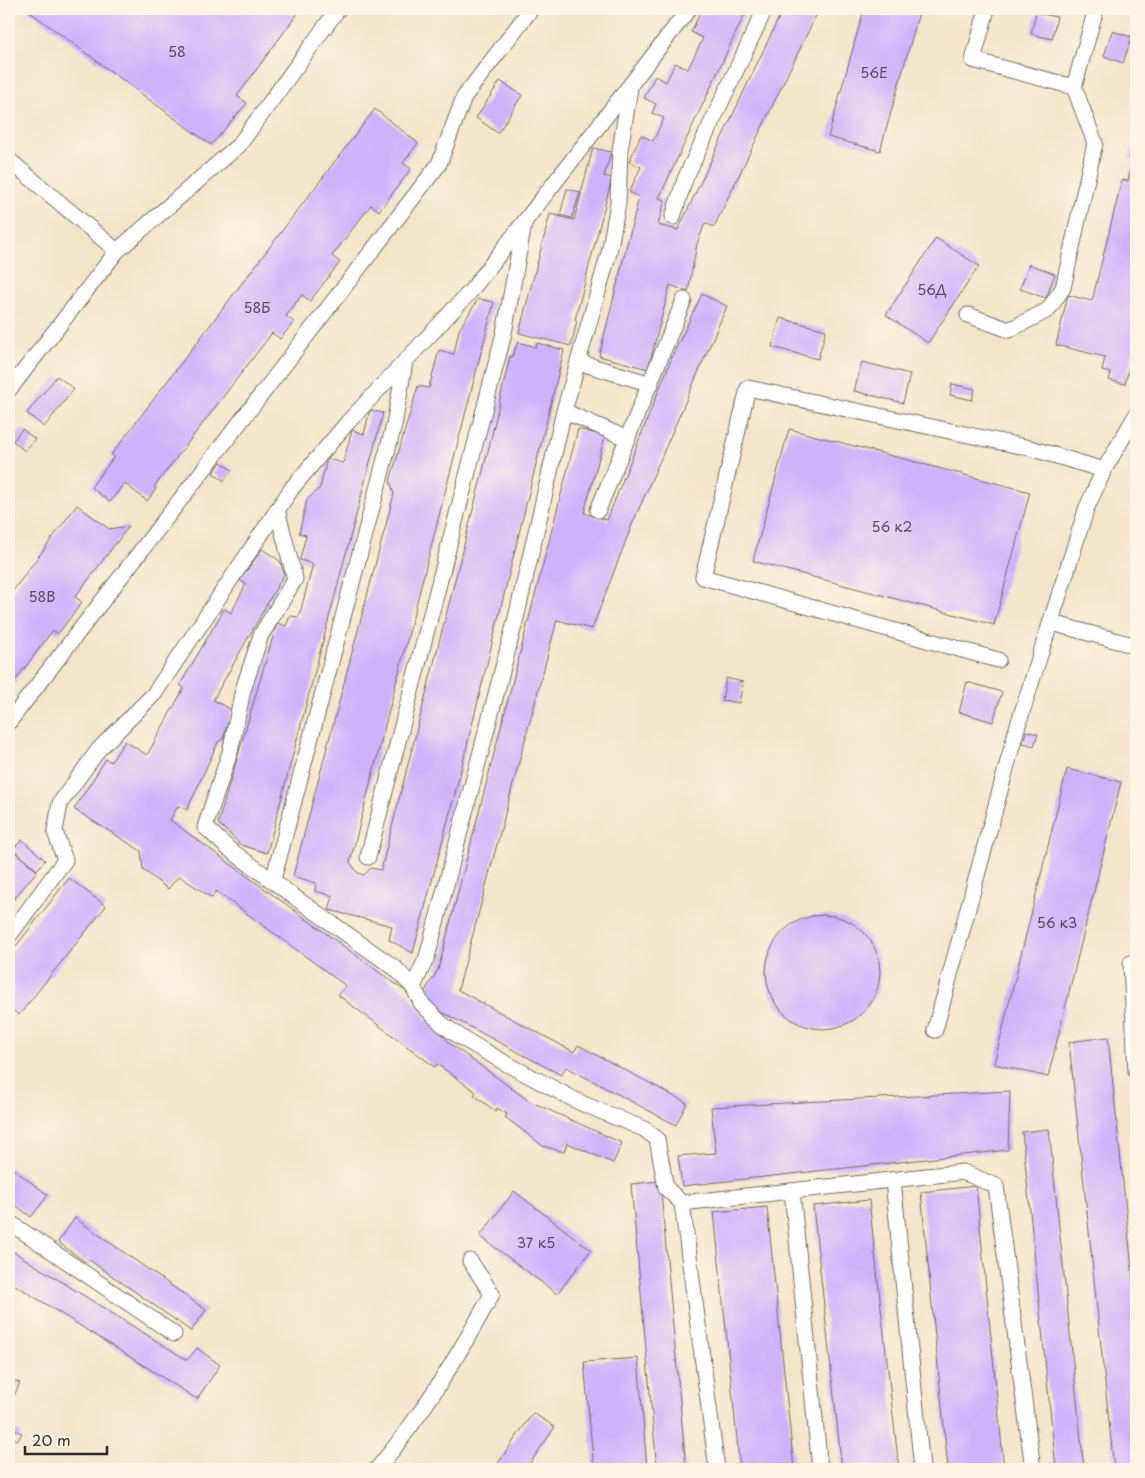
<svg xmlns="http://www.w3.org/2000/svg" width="1145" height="1478" font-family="'Playpen Sans',sans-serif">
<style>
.building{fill:#ceb2fc}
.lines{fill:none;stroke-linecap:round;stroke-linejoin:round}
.service-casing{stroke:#716c63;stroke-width:17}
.service{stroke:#fff;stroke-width:15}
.labels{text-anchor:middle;stroke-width:4;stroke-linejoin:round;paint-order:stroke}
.number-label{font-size:14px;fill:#544d5f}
</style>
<rect width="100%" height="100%" fill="#fcf5e5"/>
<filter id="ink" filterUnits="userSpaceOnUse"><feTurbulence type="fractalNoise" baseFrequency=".02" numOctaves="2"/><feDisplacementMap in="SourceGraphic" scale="10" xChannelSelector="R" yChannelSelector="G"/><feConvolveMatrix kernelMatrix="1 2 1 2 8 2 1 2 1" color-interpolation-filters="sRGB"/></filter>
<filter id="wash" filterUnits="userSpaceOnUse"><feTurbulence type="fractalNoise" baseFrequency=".0096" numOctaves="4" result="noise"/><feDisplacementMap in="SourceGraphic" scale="20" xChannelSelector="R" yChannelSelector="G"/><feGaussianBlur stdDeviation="1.12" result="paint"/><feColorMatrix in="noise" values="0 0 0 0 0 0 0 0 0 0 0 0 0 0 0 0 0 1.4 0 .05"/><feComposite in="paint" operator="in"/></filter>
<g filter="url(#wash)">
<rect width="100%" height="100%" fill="#f3e5ca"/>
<g id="blocks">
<g class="building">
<polygon points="26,9 301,9 237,96 247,103 211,145"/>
<polygon points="702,9 715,12 716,9 747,9 659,198 665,200 658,225 678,230 783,9 819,9 714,227 705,223 697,244 688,292 670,285 648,369 599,356 639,197 629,192 641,167 629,162 641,135 653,141 664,118 652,113 656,104 644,98 655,76 666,82 675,63 688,69 703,38 691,32"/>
<polygon points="864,9 920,9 880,151 828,137"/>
<polygon points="1036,13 1057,17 1052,39 1031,34"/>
<polygon points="1112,31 1132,37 1123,63 1104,56"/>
<polygon points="500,81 522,95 498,133 476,118"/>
<polygon points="375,109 418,143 403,163 411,169 379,211 371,205 332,256 340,262 310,301 302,295 286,316 294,322 280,339 272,333 154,487 156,489 147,501 124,483 110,502 91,487 114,457 111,455"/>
<polygon points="1136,132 1136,339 1125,384 1109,380 1111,373 1102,371 1105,357 1056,345 1068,295 1092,301 1122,180 1128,181 1133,160 1129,159"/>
<polygon points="593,148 611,152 604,176 612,178 575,320 577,320 571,346 519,333 550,214 574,220"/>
<polygon points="567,189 580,192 572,218 560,215"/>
<polygon points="936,238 979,266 928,343 886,315"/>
<polygon points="1029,264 1055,274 1046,298 1020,289"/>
<polygon points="702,294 727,306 631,527 592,629 557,620 458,990 574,1052 578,1045 687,1103 676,1125 566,1067 561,1075 438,1010 423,994 438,970 578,429 605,436 584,513 607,520 674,352"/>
<polygon points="478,299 494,302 350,862 358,873 364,875 371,868 381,870 491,439 510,356 512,357 518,342 536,347 537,343 564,350 460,774 413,953 389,940 392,926 329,910 333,896 315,891 316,883 293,876 394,494 390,481 418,386 429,388 439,350 454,354 459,330"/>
<polygon points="780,318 826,330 818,359 772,347"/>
<polygon points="862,362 910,374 903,403 854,391"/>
<polygon points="57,376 74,389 44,427 27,413"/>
<polygon points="952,384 975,389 972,400 950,395"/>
<polygon points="370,410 383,413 267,853 241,845 218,823 277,623 286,626 290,616 299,617 313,564 300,560 306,535 299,533 307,500 320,488 327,459 343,463 352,430 364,434"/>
<polygon points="22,429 35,439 25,451 13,441"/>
<polygon points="789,429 1030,492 994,625 753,561"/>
<polygon points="221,462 232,470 224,481 213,473"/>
<polygon points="77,505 109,529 129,526 75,597 82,602 58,634 53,630 9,689 9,596"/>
<polygon points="262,549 280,561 284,574 213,700 232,710 223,739 218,742 187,810 178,806 170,820 408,993 427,1020 452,1045 529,1101 622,1143 613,1163 567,1143 564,1152 543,1146 505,1117 507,1114 497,1108 495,1111 474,1095 476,1092 437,1064 435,1067 338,995 346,986 216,891 212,898 179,876 168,889 143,870 141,851 74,809 106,759 111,762 125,741 147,755 184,688 180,685 224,609 231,613 246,584 240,580"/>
<polygon points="726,678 743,682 739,703 722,700"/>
<polygon points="967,682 1002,692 993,722 959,712"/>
<polygon points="1026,731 1038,734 1034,746 1023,743"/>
<polygon points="1067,769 1121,782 1048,1077 994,1064"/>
<polygon points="22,840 45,860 37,870 13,849"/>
<polygon points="16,853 37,871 9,905 9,862"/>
<polygon points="69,878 106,906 19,1015 9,1007 9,955"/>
<circle cx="823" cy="972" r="57"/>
<polygon points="1108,1037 1136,1308 1136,1469 1114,1469 1069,1042"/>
<polygon points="1010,1091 1008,1150 682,1186 678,1156 716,1153 711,1107"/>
<polygon points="1049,1129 1084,1469 1056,1469 1022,1132"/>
<polygon points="9,1166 48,1195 31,1217 9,1200"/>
<polygon points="660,1181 686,1469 657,1469 631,1184"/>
<polygon points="976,1186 1004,1469 948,1469 921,1192"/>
<polygon points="514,1191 591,1250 557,1294 480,1236"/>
<polygon points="869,1200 899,1469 842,1469 813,1206"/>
<polygon points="767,1207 794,1469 740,1469 714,1212"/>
<polygon points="75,1218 206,1310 191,1331 88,1259 85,1262 58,1242"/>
<polygon points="9,1249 187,1360 197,1348 220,1365 197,1399 9,1281"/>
<polygon points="638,1358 647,1469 594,1469 584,1362"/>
<polygon points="9,1378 20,1383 13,1398 9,1396"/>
<polygon points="533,1413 555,1427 526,1469 494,1469"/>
<polygon points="10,1427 22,1433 18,1440 9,1436"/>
</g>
</g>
</g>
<g filter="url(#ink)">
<use href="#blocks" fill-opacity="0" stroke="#716c63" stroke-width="1"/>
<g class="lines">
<g class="service-casing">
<g id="service">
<polyline points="987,9 973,60 1074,87"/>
<polyline points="9,160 117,251 9,390"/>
<polyline points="673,217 685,179 765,9"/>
<polyline points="117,251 239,145 338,9"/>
<polyline points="968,315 1009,330 1048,310 1063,288 1095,143 1074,87 1096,9"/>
<polyline points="578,362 651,384"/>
<polyline points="564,411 628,439"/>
<polyline points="277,510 295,579 261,635 243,690 230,752 205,827 229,849 300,901 395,968 413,987 422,1004 442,1024 462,1038 505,1063 581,1103 644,1129 657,1139 666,1188 682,1203 717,1469"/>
<polyline points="598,510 684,300"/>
<polyline points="1052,623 1136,646"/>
<polyline points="998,660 703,577 748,388 1030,448 1104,470"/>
<polyline points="9,722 439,164 464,97 531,9"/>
<polyline points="368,857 504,333 524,224"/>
<polyline points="273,880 394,425 405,362"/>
<polyline points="9,936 65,860 55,832 60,803 99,749 154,694 292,488 348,422 470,292 689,9"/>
<polyline points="1136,964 1131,963 1136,1071"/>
<polyline points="413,987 427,957 516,618 564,411 609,253 618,203 620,150 630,88"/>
<polyline points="935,1030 1017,728 1087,507 1104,470 1136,415"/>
<polyline points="893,1180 922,1469"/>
<polyline points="792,1191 820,1469"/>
<polyline points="682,1203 963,1172 996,1186 1033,1469"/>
<polyline points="9,1222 174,1334"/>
<path d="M377 1469C422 1416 458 1356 492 1294L470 1261"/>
</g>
</g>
<use href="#service" class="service"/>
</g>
</g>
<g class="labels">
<g class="number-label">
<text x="177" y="57">58</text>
<text x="874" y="78">56Е</text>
<text x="932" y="295">56Д</text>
<text x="257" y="313">58Б</text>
<text x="892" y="532">56 к2</text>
<text x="42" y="602">58В</text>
<text x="1057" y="928">56 к3</text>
<text x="536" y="1248">37 к5</text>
</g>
</g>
<rect width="1145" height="1478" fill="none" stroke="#fcf5e5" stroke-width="30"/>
<path d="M25 1446v8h82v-8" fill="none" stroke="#2b2b2b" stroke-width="2.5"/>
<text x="32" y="1446" font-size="15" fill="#2b2b2b" stroke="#fcf5e5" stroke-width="4" paint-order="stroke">20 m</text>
</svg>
